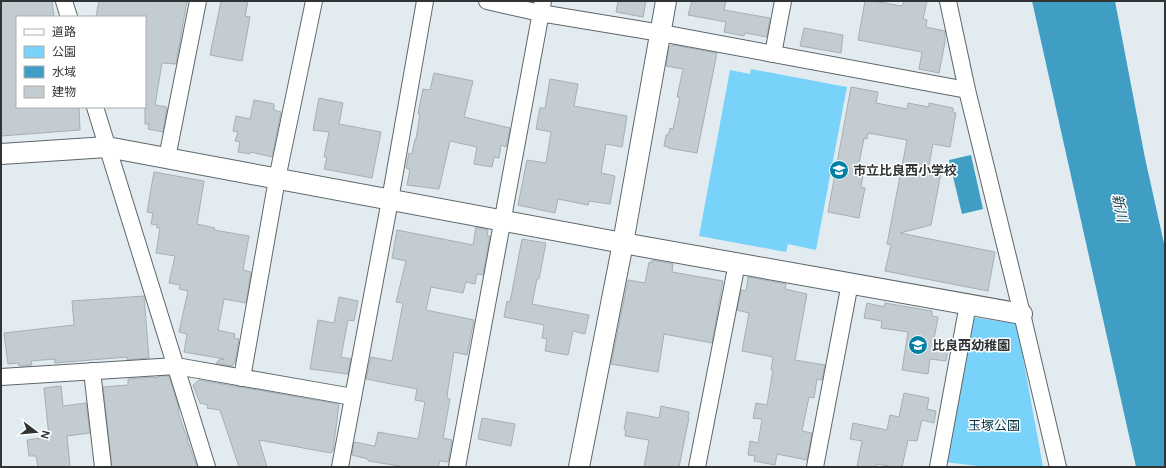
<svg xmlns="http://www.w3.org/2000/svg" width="1166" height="468" font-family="'DM Sans','Noto Sans JP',sans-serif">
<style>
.green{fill:#79d2f9}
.water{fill:#409ec4}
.building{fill:#c3cdd1;stroke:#a6b0b4}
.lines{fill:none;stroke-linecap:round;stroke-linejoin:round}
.minor-casing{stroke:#5e676b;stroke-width:18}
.tertiary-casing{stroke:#5e676b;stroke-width:22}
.minor{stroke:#fff;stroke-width:16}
.tertiary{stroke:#fff;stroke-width:20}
.labels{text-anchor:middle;stroke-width:3;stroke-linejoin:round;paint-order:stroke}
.poi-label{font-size:13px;font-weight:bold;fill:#303435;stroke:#fff;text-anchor:start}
.park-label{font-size:13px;fill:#053141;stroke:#fff}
.water-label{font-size:14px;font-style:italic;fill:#184051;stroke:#fff}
</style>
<rect width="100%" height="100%" fill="#e2ecf0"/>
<g class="green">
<polygon points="751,69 847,87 816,250 788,244 786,252 699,236 730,70 750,74"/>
<polygon points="971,317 1017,324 1043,467 986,467 945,462"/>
</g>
<g class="water">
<polygon points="1032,1 1115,1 1145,158 1165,248 1165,467 1136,467"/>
<polygon points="971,155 983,209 962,214 949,160"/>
</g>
<g class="building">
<polygon points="1,1 52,1 54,17 17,17 17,107 79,107 80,130 1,136"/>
<polygon points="99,1 187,1 176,64 162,63 155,105 167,107 163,132 148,129 149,124 145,124 145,17 96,17"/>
<polygon points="221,1 248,1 245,16 250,17 242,61 210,55"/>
<polygon points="618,1 646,1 643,17 616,12"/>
<polygon points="692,1 726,1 724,10 770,18 767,37 745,33 744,36 724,32 726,22 688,15"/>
<polygon points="865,1 873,1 902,6 904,1 927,1 923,19 927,20 926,27 945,31 945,42 939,73 919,69 922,52 858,40"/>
<polygon points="804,28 843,35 841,53 800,46"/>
<polygon points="673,45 717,53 697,153 668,148 668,147 664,146 666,135 668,135 670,128 673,129 680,97 677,97 683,69 666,66 669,47"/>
<polygon points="434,73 473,81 464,117 510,128 506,147 501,145 499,158 494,157 492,167 474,164 477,147 450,141 439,189 407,185 410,169 406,168 409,153 412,154 415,139 416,139 420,114 418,114 423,89 430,90"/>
<polygon points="550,79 578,84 574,106 627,116 622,147 606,144 601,173 615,176 610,204 589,201 588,205 558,199 555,213 518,205 527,160 546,163 551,132 536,129 540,108 545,108"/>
<polygon points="851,87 878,92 876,103 907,109 908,103 929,107 929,103 953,108 953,112 956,113 950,147 933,144 928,170 941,173 931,225 900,233 995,252 988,291 885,271 891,245 887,244 907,140 868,133 867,139 864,138 857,174 863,175 861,187 865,188 859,218 828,212"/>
<polygon points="319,98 343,103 339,124 381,132 372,178 324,169 327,157 324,157 329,132 313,130"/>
<polygon points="254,100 274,104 274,110 281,112 272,157 250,152 250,154 238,152 240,142 235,141 238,132 233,131 236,116 250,119"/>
<polygon points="154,172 204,181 197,224 215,228 214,230 249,236 243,270 251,272 246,303 224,299 218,330 235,334 234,338 239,339 235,362 232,366 216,363 219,360 224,359 184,352 187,334 179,332 188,291 179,289 180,285 169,283 175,256 156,253 160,228 157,228 157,225 151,224 153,213 147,212"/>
<polygon points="476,227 488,230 487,236 490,236 483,275 477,274 475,284 466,282 463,293 431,287 426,310 474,320 467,355 454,352 448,389 447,398 450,399 443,438 452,440 448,462 440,461 438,467 406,467 368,461 368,459 352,455 354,442 375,446 378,432 418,439 425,402 415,400 417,389 366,379 371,357 392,361 403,303 396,302 406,261 392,258 397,230 473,245"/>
<polygon points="522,239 546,243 539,279 537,279 532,304 589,315 585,334 573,331 568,355 545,351 547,339 542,338 544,325 504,317 507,301 510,302"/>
<polygon points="652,260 673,264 672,272 723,281 712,343 664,334 658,372 611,364 628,280 645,283 649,262 652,263"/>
<polygon points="748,277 786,284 785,289 807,294 795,360 825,365 822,380 817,379 814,398 809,397 802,431 812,433 807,460 777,454 775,465 754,461 755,456 748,455 750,441 758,443 762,419 753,418 756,403 767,405 773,370 771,370 773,357 742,351 749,313 737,310 741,290 746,291"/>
<polygon points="144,296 149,358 127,360 127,357 55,363 55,359 31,361 32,365 25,366 19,366 19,363 8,364 4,333 74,325 72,301"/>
<polygon points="339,297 358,301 354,321 348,320 341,357 351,359 348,374 310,369 318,320 334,323"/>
<polygon points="867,303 884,307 885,303 932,311 932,316 938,317 934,339 949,342 946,361 930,359 928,374 902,370 908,332 881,328 882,321 864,318"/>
<polygon points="161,376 169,376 178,405 179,415 186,435 187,436 188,442 197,467 112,467 103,387 128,385 128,379 155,377 155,378"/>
<polygon points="199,380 339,404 333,451 332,451 331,453 259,440 267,467 239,467 220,410 207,408 208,405 200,403 193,385"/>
<polygon points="61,386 63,406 86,403 90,433 67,436 70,467 38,467 36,456 29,456 27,440 49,437 44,388"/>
<polygon points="904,393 929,398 927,409 936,411 934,423 922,420 917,441 908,440 902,467 894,467 877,464 877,467 857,467 862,441 850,439 853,423 887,430 890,415 899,417"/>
<polygon points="661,406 689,412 688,418 689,418 679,467 644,467 649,440 625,436 626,430 624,430 627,412 659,418"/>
<polygon points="482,418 515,424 511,446 478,439"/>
</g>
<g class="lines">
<g class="minor-casing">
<g id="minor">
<polyline points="64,1 69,17"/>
<polyline points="487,1 540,13 661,33 967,90"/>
<polyline points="948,1 967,90 1022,314 1058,467"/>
<polyline points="773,54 783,1"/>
<polyline points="95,107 207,467"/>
<polyline points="167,158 198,1"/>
<polyline points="92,371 103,467"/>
<polyline points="1,377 176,366 353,397"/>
<polyline points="242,378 277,179 314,1"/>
<polyline points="340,467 390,200 425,1"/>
<polyline points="457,467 543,1"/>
<polyline points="697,467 737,263"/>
<polyline points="815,467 850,283"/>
<polyline points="938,467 968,304"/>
</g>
</g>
<g class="tertiary-casing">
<g id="tertiary">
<polyline points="1,154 107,147 623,243 1022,314"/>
<polyline points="579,467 623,243 666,1"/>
</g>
</g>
<use href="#minor" class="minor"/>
<use href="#tertiary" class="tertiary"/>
</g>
<defs>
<g id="school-disc" transform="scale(1)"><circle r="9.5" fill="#017fa5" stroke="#fff"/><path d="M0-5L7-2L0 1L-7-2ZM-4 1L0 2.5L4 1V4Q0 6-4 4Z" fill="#fff"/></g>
</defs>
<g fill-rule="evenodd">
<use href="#school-disc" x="839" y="170"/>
<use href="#school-disc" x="918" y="345"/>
</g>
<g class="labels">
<g class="poi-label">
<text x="853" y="175">市立比良西小学校</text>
<text x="932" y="350">比良西幼稚園</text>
</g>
<g class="park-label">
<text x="994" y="430">玉塚公園</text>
</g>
<g class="water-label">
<text transform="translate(1120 208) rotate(78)" y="5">新川</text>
</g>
</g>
<rect width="1166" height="468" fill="none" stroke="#303435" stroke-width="4"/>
<rect x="16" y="16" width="130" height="92" fill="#ffffff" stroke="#acaeae"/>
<rect x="24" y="29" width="20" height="6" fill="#ffffff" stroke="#acaeae"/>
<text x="52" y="36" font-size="12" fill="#303435">道路</text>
<rect x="24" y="46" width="20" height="12" fill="#79d2f9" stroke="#acaeae"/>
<text x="52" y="56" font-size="12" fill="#303435">公園</text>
<rect x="24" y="66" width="20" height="12" fill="#409ec4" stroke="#acaeae"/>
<text x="52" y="76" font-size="12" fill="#303435">水域</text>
<rect x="24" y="86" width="20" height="12" fill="#c3cdd1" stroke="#acaeae"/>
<text x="52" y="96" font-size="12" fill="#303435">建物</text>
<g transform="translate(36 432) rotate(106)" stroke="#ffffff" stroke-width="3" paint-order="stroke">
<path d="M0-3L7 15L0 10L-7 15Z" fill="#303435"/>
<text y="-6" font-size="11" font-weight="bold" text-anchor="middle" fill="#303435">N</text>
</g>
</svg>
